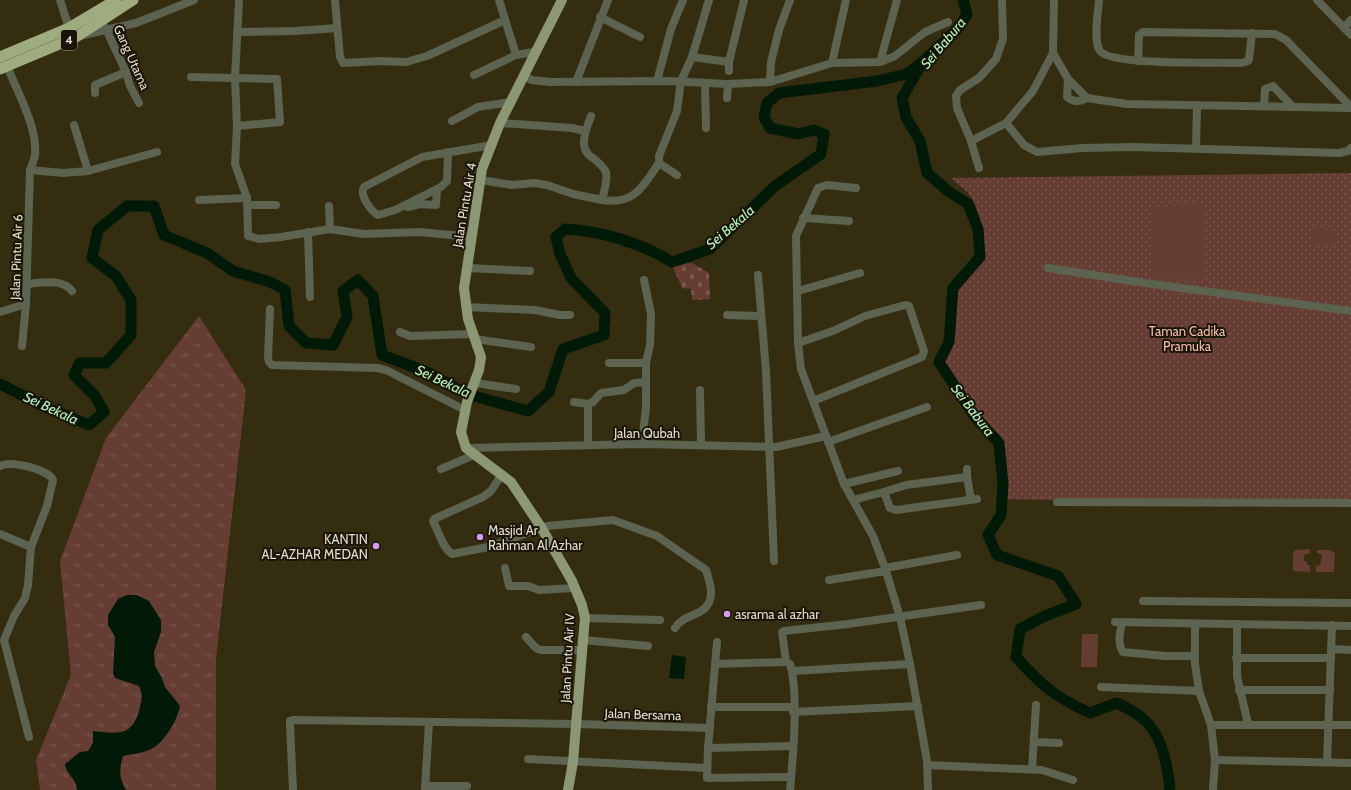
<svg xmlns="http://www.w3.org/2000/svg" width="1351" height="790" font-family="Cabin,sans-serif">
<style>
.grass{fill:url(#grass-tufts)}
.cemetery{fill:url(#cemetery-stones)}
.park{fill:url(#park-dots)}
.garden{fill:#653d32}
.water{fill:#011a07}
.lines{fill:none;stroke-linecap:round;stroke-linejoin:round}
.river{stroke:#011a07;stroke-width:11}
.minor{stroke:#5d6351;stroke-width:8}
.major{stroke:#8c9773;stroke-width:10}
.highway{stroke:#9fac80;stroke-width:11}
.poi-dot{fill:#d69bfa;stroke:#191509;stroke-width:1.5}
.labels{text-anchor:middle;stroke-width:4;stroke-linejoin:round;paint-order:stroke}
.shield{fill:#191509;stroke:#a5a091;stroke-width:1}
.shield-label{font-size:12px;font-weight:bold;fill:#e1dccb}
.street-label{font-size:13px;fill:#e1dccb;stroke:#191509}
.park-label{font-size:13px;fill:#f7bba9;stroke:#191509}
.poi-label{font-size:13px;fill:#e1dccb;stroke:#191509;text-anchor:start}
.water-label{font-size:14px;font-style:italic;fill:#b6f3c1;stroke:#191509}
</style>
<defs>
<pattern id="grass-tufts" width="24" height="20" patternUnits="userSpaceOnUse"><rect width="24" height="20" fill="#653d32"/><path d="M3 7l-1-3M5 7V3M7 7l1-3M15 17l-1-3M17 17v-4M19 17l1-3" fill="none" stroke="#7b584e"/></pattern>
<pattern id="cemetery-stones" width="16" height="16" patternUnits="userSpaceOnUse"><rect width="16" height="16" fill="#653d32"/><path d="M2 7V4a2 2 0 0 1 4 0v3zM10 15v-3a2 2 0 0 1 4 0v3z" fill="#7b584e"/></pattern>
<pattern id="park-dots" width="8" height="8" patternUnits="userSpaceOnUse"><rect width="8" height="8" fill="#653d32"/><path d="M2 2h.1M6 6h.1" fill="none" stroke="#7b584e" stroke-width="1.8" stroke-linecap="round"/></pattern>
</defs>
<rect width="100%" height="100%" fill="#352d0f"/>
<polygon class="grass" points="199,316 246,390 216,659 216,790 40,790 36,760 71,675 60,561 106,438"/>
<polygon class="cemetery" points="692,263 709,273 710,299 692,300 691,289 682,288 672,265"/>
<path class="park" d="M1351 173V505L1006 499 1002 441 972 405 943 362 954 341 957 289 985 259C983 238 982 209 968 193 963 187 956 183 951 178Z"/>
<g class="garden">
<polygon points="1204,205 1205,278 1151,278 1150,206"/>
<polygon points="1312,229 1337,230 1337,244 1311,243"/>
<polygon points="1310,549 1310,553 1304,555 1304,561 1307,562 1307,565 1310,565 1310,572 1293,571 1293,554 1295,550"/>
<polygon points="1317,550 1329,550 1335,553 1334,572 1316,572 1315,566 1320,565 1322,555 1317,553"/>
<polygon points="1082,634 1098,634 1097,667 1081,667"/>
</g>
<g class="water">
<path d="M127 595H137L149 601 161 620V632L154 652 155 666 162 678 165 687 180 706C178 719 165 741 153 748 145 753 132 754 123 756 119 770 119 777 126 790H77C77 779 66 775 65 764L80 752 88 751 93 743V731C119 734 133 737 140 707 142 697 143 695 139 686L115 678 113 674 115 637 108 625V615L118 599Z"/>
<polygon points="672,655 686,657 684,679 669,678"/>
</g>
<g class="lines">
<g class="river">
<path d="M963 0 967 14C958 33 941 43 927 58 917 69 910 85 902 98L906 117 920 141 927 173 948 191 968 204 978 229 980 257 953 288 949 342 939 362 975 417 999 443 1003 484 1001 515 988 535 997 555 1058 576 1076 604 1045 616 1020 629 1016 657C1040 684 1056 698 1090 713L1117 703C1125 707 1134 711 1141 717 1163 734 1167 764 1170 790"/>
<path d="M0 384 48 408 89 425 104 412 95 396 74 375 80 363H106L131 335V300L116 276 92 258 98 230 127 206H154L164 235 207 253 233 271 270 282 285 290 289 326 306 343 333 345 347 317 343 291 358 280 373 296 382 355 427 372 467 394 528 411 549 392 563 349 604 335 605 313 571 278 560 254 556 237 565 229C602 231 641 243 672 262L710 249 775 186 821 154 824 134 814 130 798 134 770 128 764 117 767 103 779 93 877 81 907 74 927 58"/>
</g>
<g class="minor">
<polyline points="60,0 69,28"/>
<polyline points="239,0 235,78 237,126 235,164 247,198 248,236 259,239 281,237 330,229 364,234 419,232 472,237"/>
<polyline points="335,0 340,57 343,63 379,61 406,62 427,56 505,20"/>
<polyline points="499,0 516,55 534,52"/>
<path d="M1099 0C1098 13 1093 41 1100 51 1111 66 1219 62 1241 63L1248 61 1249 59 1252 33"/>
<polyline points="1317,0 1351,35"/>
<polyline points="600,17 640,37"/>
<polyline points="105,27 126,72 130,86 139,103"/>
<polyline points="1344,27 1351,20"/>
<polyline points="237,32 295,31 337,28"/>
<polyline points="79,36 136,23 194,0"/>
<polyline points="1053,53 1068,79 1087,98 1127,104 1351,108"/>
<polyline points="692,57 729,62 744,0"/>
<polyline points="1138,61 1139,35 1143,32 1275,34 1286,40 1351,107"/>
<polyline points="880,62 897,0"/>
<polyline points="832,63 846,0"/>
<path d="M7 66C17 91 38 128 35 155 34 160 32 165 30 170L26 304 22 346"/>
<polyline points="729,71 729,62"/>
<polyline points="474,75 516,55"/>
<polyline points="523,76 532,80 550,82 667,81 728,84 770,82 832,63 880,62 895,56 925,32 948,22"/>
<polyline points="191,77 277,79 280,122 237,126"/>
<path d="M1068 79 1067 97C1073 102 1080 102 1087 98"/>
<polyline points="657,81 671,29 683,0"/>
<polyline points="576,82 608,0"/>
<polyline points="770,82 771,62 779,30 790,0"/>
<polyline points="705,83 706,128"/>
<polyline points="95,93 95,85 126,72"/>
<polyline points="727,98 728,84"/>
<polyline points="1264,106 1265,89 1273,86 1293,107"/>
<path d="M591 116C586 130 577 149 593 158 598 162 603 166 606 172 608 180 604 192 602 200 635 205 642 187 659 163"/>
<polyline points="452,121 478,107 511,102"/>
<polyline points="500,123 572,128 585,131"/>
<polyline points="1006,123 1024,145 1037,152 1083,148 1134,147 1339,153 1348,151 1351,148"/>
<polyline points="74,125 88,171"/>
<polyline points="971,141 1006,123 1033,91 1053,53 1054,0"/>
<polyline points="1196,148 1197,107"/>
<path d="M448 152 447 181 441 187 395 210 378 215C371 211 359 195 364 187L422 157 492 145"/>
<polyline points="979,168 971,141 957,108 956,96 960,90 979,78 996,59 1003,39 1002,0"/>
<polyline points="30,170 63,173 88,171 157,152"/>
<polyline points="677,175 659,163 659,156 677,111 681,81 692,57 709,0"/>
<polyline points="481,180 512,185 534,183 547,185 573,194 602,200"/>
<polyline points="856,188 827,185 818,188 796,236 798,343 801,369 844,484 873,536 885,568 900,617 910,664 927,761 928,790"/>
<polyline points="199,200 247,198"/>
<polyline points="248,205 276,205"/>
<polyline points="329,206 330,229"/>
<polyline points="408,207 420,204 436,205 437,189"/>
<polyline points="803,218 849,221"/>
<polyline points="308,232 310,297"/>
<polyline points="467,268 530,271"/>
<polyline points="1048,268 1145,283 1351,311"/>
<polyline points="758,275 766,371 774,561"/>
<path d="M27 284C41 283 62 278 72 291"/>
<polyline points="798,291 860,273"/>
<polyline points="465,307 535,310 560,315 570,315"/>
<polyline points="270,309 268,357 269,362 272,365 377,368 386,370 465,410"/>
<polyline points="0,312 26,304"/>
<polyline points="727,315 760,316"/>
<polyline points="400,332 410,336 473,334"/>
<polyline points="475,339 531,347"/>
<polyline points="798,343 833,331 865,316 905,305 909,306 924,351 922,357 813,401"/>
<polyline points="609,363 646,363"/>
<polyline points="475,383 516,389"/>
<polyline points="700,390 701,445"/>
<polyline points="574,402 588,404 593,402 601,393 624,390 634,383 646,382"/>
<polyline points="828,442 927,407"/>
<polyline points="642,444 646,407 646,363 650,345 651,314 644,280"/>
<polyline points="588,445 588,404"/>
<polyline points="466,448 642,444 776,447 826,436"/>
<path d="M0 466C10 460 48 469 53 480L47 506 31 547 28 585 25 598 14 616 4 640 29 737"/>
<polyline points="441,469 474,455"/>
<path d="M502 474 491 491 483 497 434 519 433 521C439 532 442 547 452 554L488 547 547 526 613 520 657 536 706 570C708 577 711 585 711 592 711 618 685 611 675 628"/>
<polyline points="967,477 971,499"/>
<polyline points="844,484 898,471"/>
<polyline points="884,492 906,485 967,477 967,469"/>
<polyline points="853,500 884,492 890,508 896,510 977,499"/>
<polyline points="1057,502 1351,503"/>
<polyline points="0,534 31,547"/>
<polyline points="505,568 509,586 528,586 539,590 575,588"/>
<polyline points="885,568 957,555"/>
<polyline points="829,580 886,571"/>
<polyline points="1143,601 1351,603"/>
<polyline points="585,618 660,620"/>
<polyline points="1115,622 1351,626"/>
<path d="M1122 623C1120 632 1117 643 1123 652L1165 656H1195"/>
<polyline points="1195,624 1195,664 1199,691 1211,725 1215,760 1213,790"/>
<polyline points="1237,624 1237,676 1248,724"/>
<polyline points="526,637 536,648 541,650 583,650"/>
<polyline points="583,640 648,646"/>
<polyline points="717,642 708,748 707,778 791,777"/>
<polyline points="1331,649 1351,650"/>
<polyline points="1236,658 1331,658"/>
<polyline points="786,662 782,632 784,631 848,624 981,605"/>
<path d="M786 662 790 664C799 694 793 757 790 790"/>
<polyline points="715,664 786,662"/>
<polyline points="792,671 910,664"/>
<polyline points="1101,687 1199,691"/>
<polyline points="1239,690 1330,690"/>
<polyline points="711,707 793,707"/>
<polyline points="793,712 918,706"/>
<polyline points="1211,725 1351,725"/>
<polyline points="1034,742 1059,743"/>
<polyline points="708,748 792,746"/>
<polyline points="528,759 706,768"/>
<polyline points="1215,760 1351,763"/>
<polyline points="1327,762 1332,625"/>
<polyline points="927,765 1042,770 1073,780"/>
<polyline points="1032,769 1036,705"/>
<polyline points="425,786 467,786"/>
<polyline points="293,790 290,725 290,721 294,720 576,724 710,728"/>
<polyline points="425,790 429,722"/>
</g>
<polyline class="major" points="562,0 500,123 482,169 464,288 468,319 481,357 479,370 467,402 461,432 466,448 511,482 541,527 572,581 582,605 585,618 583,640 573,762 568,790"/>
<g class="highway">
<polyline points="0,57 69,28 116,0"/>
<polyline points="0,69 76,37 133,0"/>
</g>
</g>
<g class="poi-dot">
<circle cx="480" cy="537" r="4"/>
<circle cx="376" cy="546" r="4"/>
<circle cx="727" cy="614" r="4"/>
</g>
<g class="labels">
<rect class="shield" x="61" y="30" width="16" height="20" rx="3"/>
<g class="shield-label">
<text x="69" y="44">4</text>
</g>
<g class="street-label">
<text transform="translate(132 57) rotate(66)" y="5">Gang Utama</text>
<text transform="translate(464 205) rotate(-80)" y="5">Jalan Pintu Air 4</text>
<text transform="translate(16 257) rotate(-88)" y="5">Jalan Pintu Air 6</text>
<text x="647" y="438">Jalan Qubah</text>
<text transform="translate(567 658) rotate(-87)" y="5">Jalan Pintu Air IV</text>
<text transform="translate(643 714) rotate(2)" y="5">Jalan Bersama</text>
</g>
<g class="park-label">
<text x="1187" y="336">Taman Cadika<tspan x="1187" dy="15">Pramuka</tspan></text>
</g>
<g class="poi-label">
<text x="488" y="535">Masjid Ar<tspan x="488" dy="15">Rahman Al Azhar</tspan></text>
<text x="368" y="544" text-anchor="end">KANTIN<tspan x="368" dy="15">AL-AZHAR MEDAN</tspan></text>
<text x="735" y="619">asrama al azhar</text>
</g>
<g class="water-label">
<text transform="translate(943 43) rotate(-50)" y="5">Sei Babura</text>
<text transform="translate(730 227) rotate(-41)" y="5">Sei Bekala</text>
<text transform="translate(443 381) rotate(25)" y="5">Sei Bekala</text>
<text transform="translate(51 408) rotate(25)" y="5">Sei Bekala</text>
<text transform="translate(973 410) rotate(53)" y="5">Sei Babura</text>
</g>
</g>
</svg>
